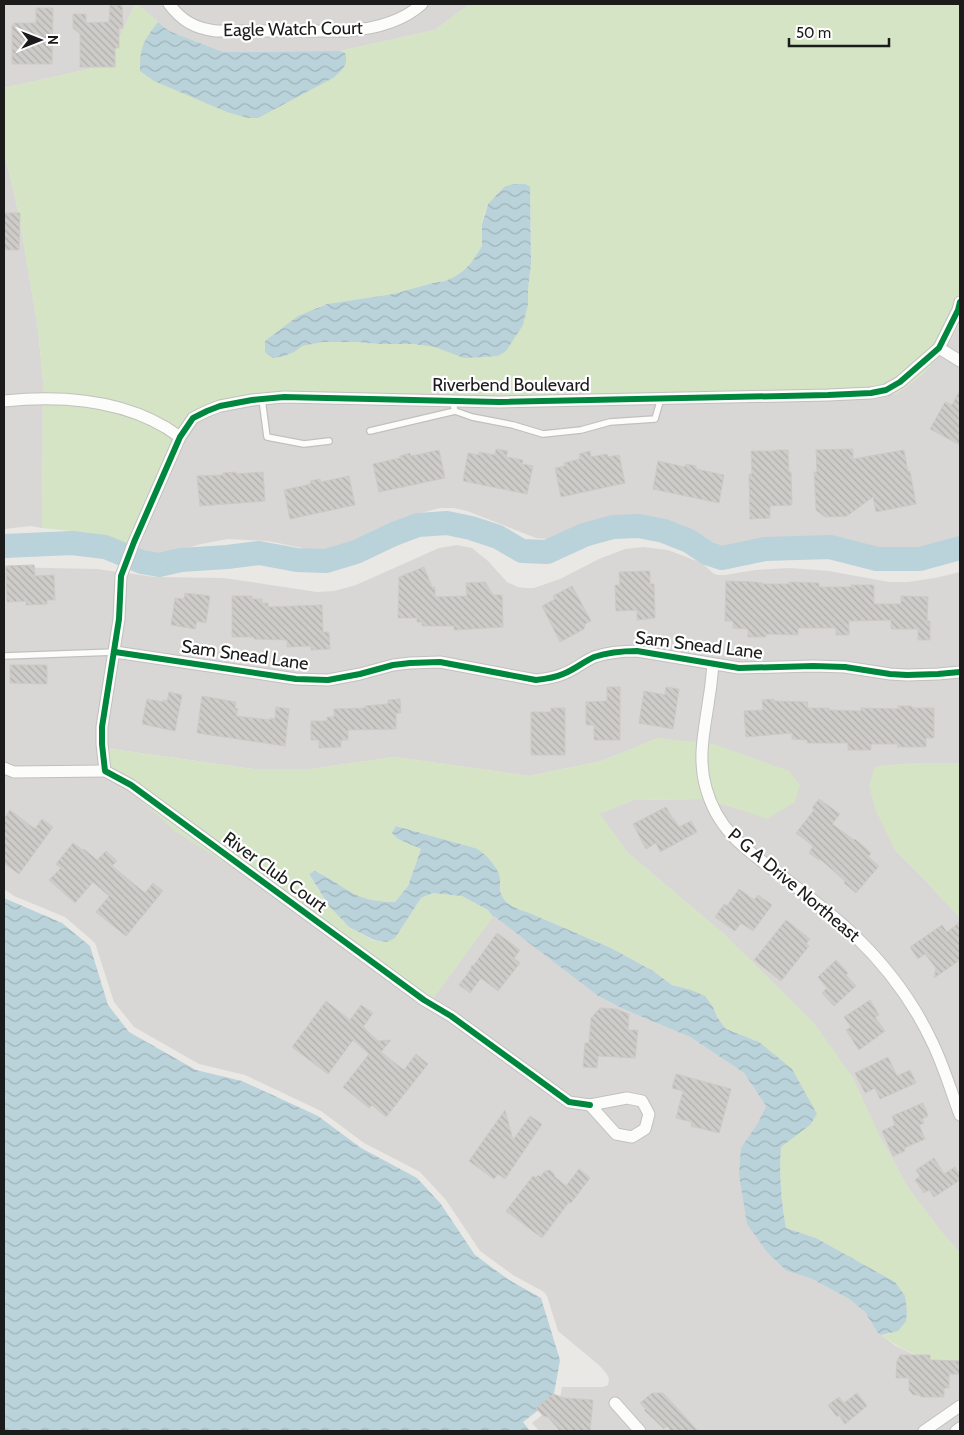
<svg xmlns="http://www.w3.org/2000/svg" width="964" height="1435" font-family="Cabin,sans-serif">
<style>
.residential{fill:#d9d7d5}
.grass{fill:#d5e4c5;fill-rule:evenodd}
.water{fill:url(#water-waves)}
.lines{fill:none;stroke-linecap:round;stroke-linejoin:round}
.river{stroke:#bad2da;stroke-width:24}
.building{fill:url(#building-back-hatch);stroke:#cdcac6}
.service-casing{stroke:#c1c0be;stroke-width:8}
.minor-casing{stroke:#c1c0be;stroke-width:13}
.service{stroke:#fcfcfb;stroke-width:5.5}
.minor{stroke:#fcfcfb;stroke-width:11}
.cycleway-casing{stroke:#fff;stroke-width:9}
.cycleway{stroke:#00873e;stroke-width:6}
.labels{text-anchor:middle;stroke-width:4.5;stroke-linejoin:round;paint-order:stroke}
.street-label{font-size:18px;fill:#1b1b1b;stroke:#fff}
</style>
<defs>
<pattern id="water-waves" width="16" height="10" patternUnits="userSpaceOnUse" patternTransform="scale(1.25)"><rect width="16" height="10" fill="#bad2da"/><path d="M0 5q4-4 8 0t8 0" fill="none" stroke="#9fb4ba"/></pattern>
<pattern id="building-back-hatch" width="6" height="6" patternUnits="userSpaceOnUse" patternTransform="scale(1.25)"><rect width="6" height="6" fill="#ceccc9"/><path d="M-1 5l2 2M0 0l6 6M5-1l2 2" fill="none" stroke="#b0afac"/></pattern>
</defs>
<rect width="100%" height="100%" fill="#eae8e4"/>
<g class="residential">
<polygon points="4,4 135,4 107,65 4,88"/>
<polygon points="137,4 470,4 435,30 340,51 223,52 169,31"/>
<polygon points="4,151 19,215 38,329 43,381 42,528 31,526 4,529"/>
<polygon points="960,322 960,545 920,557 898,556 848,545 812,543 730,548 679,530 631,520 603,521 575,532 547,539 536,538 467,511 454,508 440,508 417,514 335,553 327,555 317,551 268,541 228,539 201,544 162,555 144,555 132,552 180,446 193,426 204,417 230,408 271,404 745,403 896,394 922,375 951,340"/>
<polygon points="457,545 472,548 488,561 507,582 518,587 525,588 534,588 560,579 599,559 625,549 643,547 668,550 702,563 713,573 717,575 725,575 755,570 790,568 829,571 889,582 908,582 935,578 960,572 960,763 902,764 875,767 895,850 926,881 960,918 960,1253 943,1234 909,1189 881,1139 726,936 628,853 599,814 633,800 703,799 736,808 767,818 658,738 602,761 529,776 395,757 311,769 253,769 105,748 301,911 428,1005 494,915 598,996 623,1009 690,1037 744,1073 766,1106 758,1123 787,1271 812,1279 849,1299 865,1312 877,1332 896,1346 919,1357 960,1366 960,1431 539,1431 532,1423 559,1402 562,1387 603,1387 608,1385 609,1378 606,1373 600,1366 558,1331 547,1296 544,1292 513,1275 480,1251 446,1200 420,1172 364,1143 321,1111 245,1075 199,1064 134,1027 114,1002 95,943 65,917 14,896 4,889 4,567 97,569 155,577 224,578 317,592 334,591 356,585 439,548"/>
</g>
<g class="grass">
<path d="M135 4H137L169 31 223 52 340 51 435 30 470 4H960V322L951 340 942 353 922 375 896 394 745 403 271 404 230 408 204 417 193 426 180 446 132 552 119 548 103 538 90 533 42 528 43 381 38 329 19 215 4 151V88L107 65ZM504 187H530L531 264 528 289V304L445 350 435 347 413 344H379L357 342H323L302 346 265 341 318 307 327 304 393 294 433 283 445 281 454 277 463 271 471 263 482 246V224L484 214 488 204Z"/>
<path d="M658 738 714 744 789 771 800 785 795 802 767 819 736 808 703 799 633 800 600 814 628 853 726 936 813 1022 853 1078 881 1139 909 1189 943 1234 960 1253V1366C930 1362 906 1353 881 1335L890 1334 895 1282 816 1238 786 1228C781 1201 779 1174 781 1146L810 1125 759 1042 726 1029 717 1017 713 1007 691 990 672 985 653 971 611 948 527 912 512 908 501 895 499 875 475 848 397 826 398 839 421 849 408 886 395 902C381 902 365 900 352 894 340 886 329 877 316 871L309 874 317 888 329 906 349 927 374 941 395 938 421 898 433 893 462 896 488 910 493 917 428 1005 301 911 175 831 110 773 104 748 253 769H311L395 757 529 776 602 761Z"/>
<polygon points="939,763 960,763 960,918 926,881 895,850 876,811 869,786 875,767 902,764"/>
</g>
<g class="water">
<path d="M158 22 169 31 223 52 340 51 345 53C349 65 342 70 333 78L258 118H248L227 112 154 81 140 71C140 46 143 42 158 22Z"/>
<polygon points="513,184 525,184 530,187 531,264 528,289 528,304 523,325 506,351 498,356 464,358 435,347 413,344 379,344 357,342 323,342 302,346 294,352 284,356 273,358 265,352 265,341 298,316 327,304 393,294 433,283 445,281 454,277 463,271 471,263 482,246 482,224 488,204 504,187"/>
<path d="M396 826 475 848C485 853 494 863 499 874 501 880 499 888 501 894 506 905 516 909 527 912L611 948 653 971 672 985 691 990 705 996 713 1007 717 1017 726 1029 759 1042 792 1069 817 1114 810 1125 781 1147C779 1174 781 1201 786 1228L816 1238 895 1282 905 1296 907 1311 906 1321 898 1331 881 1335 877 1332 865 1312 849 1299 812 1279 787 1271 767 1252 747 1224 739 1174 741 1148 758 1123 766 1106 744 1073 690 1037 623 1009 598 996 494 916 493 917 488 910 462 896 433 893 421 898 395 938 387 942 374 940 349 927 329 906 309 874 315 871C329 877 340 886 352 893 365 900 381 902 395 902L408 886 421 849 398 839 392 833Z"/>
<polygon points="4,898 62,923 90,946 108,1005 129,1032 196,1070 242,1081 318,1116 361,1148 417,1178 440,1203 475,1255 509,1280 541,1298 560,1360 553,1399 523,1422 530,1431 4,1431"/>
</g>
<g class="lines">
<polyline class="river" points="4,546 72,543 105,547 142,562 159,565 181,560 227,557 259,553 297,560 326,561 356,552 394,534 418,525 447,523 471,528 498,537 522,551 547,552 584,535 613,527 639,526 664,531 689,541 707,553 722,558 765,549 830,547 877,559 920,559 960,548"/>
</g>
<g class="building">
<polygon points="110,5 122,5 123,28 119,28 119,48 115,48 115,67 80,67 80,34 73,28 73,14 86,14 86,23 109,22"/>
<polygon points="36,8 53,8 52,64 12,64 12,25 14,25 14,23 36,23"/>
<polygon points="4,213 20,213 19,250 4,250"/>
<polygon points="960,390 960,445 930,429 945,402 952,405"/>
<polygon points="496,449 508,451 506,457 523,460 522,464 533,466 527,494 463,481 468,453 479,455 479,452 495,455"/>
<polygon points="853,449 853,459 904,450 908,472 910,471 916,504 876,512 873,497 847,516 825,517 816,510 814,472 817,472 816,450"/>
<polygon points="439,450 445,478 379,492 373,464 400,458 400,456 410,453 411,456"/>
<polygon points="776,450 788,450 789,472 791,472 792,505 770,506 770,518 750,519 749,474 752,474 751,451 776,451"/>
<polygon points="590,451 591,457 607,454 608,457 619,455 625,483 561,497 555,468 565,466 564,463 580,459 579,454"/>
<polygon points="658,461 685,467 686,464 696,466 696,469 724,475 719,503 653,489"/>
<polygon points="236,472 236,474 263,472 265,501 200,506 197,476 223,475 223,473"/>
<polygon points="349,476 355,505 290,519 284,490 311,484 310,481 320,479 321,482"/>
<polygon points="34,565 35,576 54,575 55,600 47,600 47,604 26,605 26,601 7,602 6,566"/>
<polygon points="424,567 432,587 435,587 435,597 467,596 466,583 485,582 493,595 502,595 503,627 454,630 454,626 422,626 422,622 417,622 417,618 398,618 399,577"/>
<polygon points="650,571 650,584 654,584 655,618 637,620 637,610 616,611 615,585 620,585 619,572"/>
<polygon points="726,581 753,582 763,583 763,584 789,584 789,582 819,583 819,587 851,587 851,585 874,585 874,604 901,604 901,596 928,597 927,621 930,621 930,640 918,640 918,629 891,629 891,620 849,621 849,635 836,635 836,628 798,628 798,635 766,634 766,637 748,637 748,629 733,628 733,621 725,621"/>
<polygon points="572,586 591,621 585,624 584,629 560,642 542,606 555,599 553,596"/>
<polygon points="185,593 210,596 206,623 197,621 195,629 171,625 175,598 184,599"/>
<polygon points="232,596 252,596 252,599 262,599 262,603 268,603 268,607 322,605 323,632 329,632 330,649 311,650 311,646 287,647 287,640 254,639 254,637 232,637"/>
<polygon points="10,665 47,665 47,684 10,683"/>
<polygon points="607,687 620,687 620,740 594,740 594,725 586,725 586,702 607,701"/>
<polygon points="666,687 679,689 673,729 639,723 644,691 665,695"/>
<polygon points="169,692 182,695 175,731 142,724 147,699 163,702 163,700 167,701"/>
<polygon points="202,696 236,702 235,708 238,709 236,716 270,720 270,718 275,719 276,707 289,709 285,746 197,733"/>
<polygon points="400,699 401,713 396,713 396,729 348,730 348,740 341,740 341,747 319,748 319,740 311,740 311,721 327,721 327,717 334,717 334,709 365,708 365,706 388,704 388,700"/>
<polygon points="774,699 774,701 808,702 807,708 829,708 829,710 861,711 861,708 898,709 898,706 912,706 912,708 934,708 934,738 926,738 926,747 897,747 898,744 871,744 871,750 848,750 848,743 807,743 807,740 792,739 792,733 746,737 744,711 763,710 762,700"/>
<polygon points="551,708 565,708 565,755 531,755 531,712 551,712"/>
<polygon points="819,799 840,814 832,824 854,840 855,839 871,853 868,857 879,866 856,893 844,883 845,881 820,859 819,860 809,853 813,846 796,833 814,810 812,808"/>
<polygon points="666,807 673,819 674,819 679,827 691,821 697,832 660,852 656,843 646,849 633,824"/>
<polygon points="10,810 35,829 42,819 53,827 19,874 4,863 4,819"/>
<polygon points="73,843 83,850 84,849 97,860 106,851 117,861 112,866 145,893 153,883 163,891 126,936 96,912 109,896 93,882 75,903 49,880 61,868 56,864"/>
<polygon points="739,889 754,900 758,895 772,905 753,931 741,923 735,931 715,917 724,904 727,906"/>
<polygon points="786,920 810,939 806,944 809,946 781,981 754,960"/>
<polygon points="960,922 960,960 934,978 936,968 925,954 918,959 910,947 942,925 947,932"/>
<polygon points="497,933 520,950 514,958 520,963 498,991 481,978 470,993 459,985 471,969 471,966 474,965"/>
<polygon points="836,960 848,973 846,975 856,986 834,1006 822,993 827,988 818,977"/>
<polygon points="870,1000 879,1015 875,1017 885,1031 859,1050 846,1030 851,1027 844,1017"/>
<polygon points="326,1001 350,1020 361,1005 373,1013 363,1027 378,1041 391,1040 381,1052 404,1070 416,1054 428,1064 386,1117 372,1105 369,1108 343,1087 369,1054 353,1040 328,1074 292,1047"/>
<polygon points="600,1008 616,1009 629,1014 628,1030 638,1030 635,1058 598,1056 597,1068 583,1067 585,1043 589,1043 591,1018"/>
<polygon points="888,1057 897,1076 910,1070 916,1083 880,1099 875,1088 865,1093 855,1073"/>
<polygon points="676,1074 731,1089 719,1133 691,1126 692,1122 676,1118 683,1091 672,1088"/>
<polygon points="923,1103 928,1116 922,1119 924,1123 919,1125 925,1139 904,1148 905,1151 893,1156 882,1131 895,1125 892,1116"/>
<polygon points="505,1110 513,1140 530,1116 542,1124 505,1179 498,1174 494,1179 469,1161"/>
<polygon points="934,1158 944,1174 955,1167 960,1175 960,1180 934,1197 929,1190 924,1193 915,1180 920,1176 916,1170"/>
<polygon points="579,1169 590,1178 571,1203 569,1202 542,1238 506,1211 533,1176 536,1178 538,1175 540,1177 545,1171 550,1170 554,1174 555,1177 566,1186"/>
<polygon points="900,1355 930,1355 930,1360 960,1361 960,1374 949,1374 949,1388 944,1388 944,1397 921,1397 919,1395 913,1395 909,1390 909,1378 896,1378 897,1361"/>
<polygon points="652,1393 663,1393 698,1431 672,1431 667,1426 664,1429 644,1410 646,1409 640,1403"/>
<polygon points="857,1393 867,1406 845,1424 839,1415 837,1417 828,1405 839,1397 844,1403"/>
<polygon points="553,1394 564,1398 593,1400 590,1431 560,1431 548,1417 543,1416 536,1408"/>
</g>
<g class="lines">
<g class="service-casing">
<g id="service">
<polyline points="262,399 267,437 304,444 329,441"/>
<polyline points="452,400 455,411 472,417 513,425 543,434 581,430 610,422 655,419 661,398"/>
<polyline points="370,431 455,411"/>
<polyline points="4,656 115,652"/>
</g>
</g>
<g class="minor-casing">
<g id="minor">
<path d="M169 4C182 21 194 28 216 31H347C373 29 402 22 422 4"/>
<polyline points="939,348 960,361"/>
<path d="M4 401C64 395 130 400 180 437"/>
<path d="M115 652 296 679 328 680 360 674 393 665 410 663 440 662 536 680C545 679 554 678 563 674 574 670 583 662 594 657 609 652 622 651 637 651L739 668 813 666 845 667 890 674 907 675 938 674 960 672"/>
<path d="M713 664C712 675 711 687 709 698 705 728 697 757 706 788 718 832 748 851 783 877 808 896 834 915 856 937 887 967 915 1005 933 1044 944 1067 951 1091 960 1115"/>
<polyline points="4,768 14,772 105,771"/>
<polygon points="627,1098 642,1101 649,1114 645,1129 632,1137 616,1134 590,1105"/>
<polyline points="590,1105 569,1102 451,1016 424,1000 131,785 105,771 102,744 102,727 119,619 121,576 134,542 180,437 193,418 207,411 220,406 252,400 284,397 499,402 828,395 871,393 886,390 900,382 939,348 958,310 960,302"/>
<polyline points="615,1403 640,1431"/>
<polyline points="924,1431 960,1406"/>
<polyline points="956,1431 960,1428"/>
</g>
</g>
<use href="#service" class="service"/>
<use href="#minor" class="minor"/>
<g class="cycleway-casing">
<g id="cycleway">
<path d="M115 652 296 679 328 680 360 674 393 665 410 663 440 662 536 680C545 679 554 678 563 674 574 670 583 662 594 657 609 652 622 651 637 651L739 668 813 666 845 667 890 674 907 675 938 674 960 672"/>
<polyline points="590,1105 569,1102 451,1016 424,1000 131,785 105,771 102,744 102,727 119,619 121,576 134,542 180,437 193,418 207,411 220,406 252,400 284,397 499,402 828,395 871,393 886,390 900,382 939,348 958,310 960,302"/>
</g>
</g>
<use href="#cycleway" class="cycleway"/>
</g>
<g class="labels">
<g class="street-label">
<text transform="translate(293 29) rotate(-1)" y="6">Eagle Watch Court</text>
<text x="511" y="391">Riverbend Boulevard</text>
<text transform="translate(699 645) rotate(7)" y="6">Sam Snead Lane</text>
<text transform="translate(245 655) rotate(8)" y="6">Sam Snead Lane</text>
<text transform="translate(275 872) rotate(36)" y="6">River Club Court</text>
<text transform="translate(794 885) rotate(40)" y="6">P G A Drive Northeast</text>
</g>
</g>
<rect width="964" height="1435" fill="none" stroke="#1b1b1b" stroke-width="10"/>
<g transform="translate(40 40) rotate(90)" stroke="#ffffff" stroke-width="4" paint-order="stroke">
<path d="M0-4L9 19L0 12L-9 19Z" fill="#1b1b1b"/>
<text y="-8" font-size="14" font-weight="bold" text-anchor="middle" fill="#1b1b1b">N</text>
</g>
<path d="M789 38v8h100v-8" fill="none" stroke="#1b1b1b" stroke-width="2.5"/>
<text x="796" y="38" font-size="15" fill="#1b1b1b" stroke="#ffffff" stroke-width="4" paint-order="stroke">50 m</text>
</svg>
